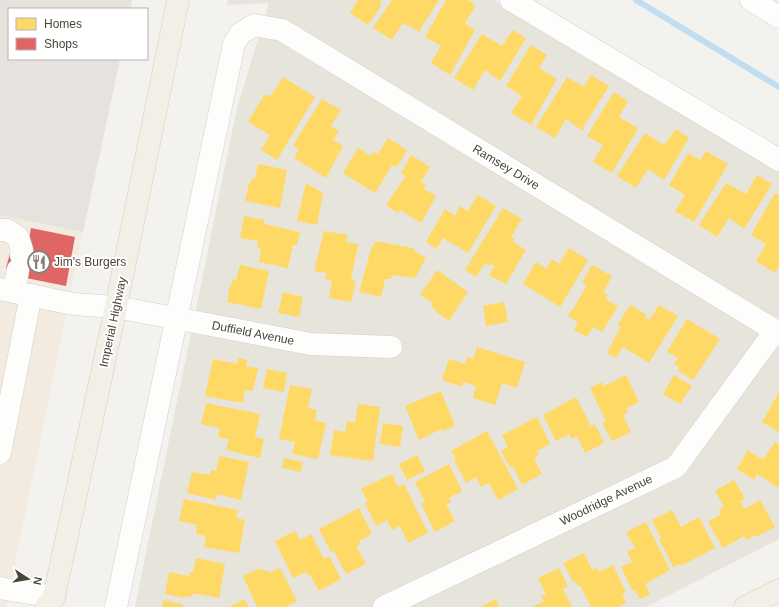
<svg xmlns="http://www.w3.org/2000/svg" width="779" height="607" font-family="Arial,sans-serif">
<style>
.residential{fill:#e7e4dc}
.commercial{fill:#f3ebdf}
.industrial{fill:#e6e2de}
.homes{fill:#ffd966}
.shops{fill:#e06666}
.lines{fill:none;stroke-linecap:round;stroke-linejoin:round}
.stream{stroke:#c0ddf1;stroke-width:6}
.minor-casing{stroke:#d2d0cb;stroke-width:23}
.major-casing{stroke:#d6cebb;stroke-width:23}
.minor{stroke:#fdfdfc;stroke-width:22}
.major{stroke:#f2efe6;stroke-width:22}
.labels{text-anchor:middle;stroke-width:4;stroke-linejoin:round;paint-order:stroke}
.street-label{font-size:12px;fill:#4b4439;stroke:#fff}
.poi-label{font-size:12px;fill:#4b4439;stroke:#fff;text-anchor:start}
</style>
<rect width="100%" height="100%" fill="#f4f2ee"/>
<polygon class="residential" points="228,0 494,0 779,169 779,539 646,607 135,607 237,108 269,3 227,5"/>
<polygon class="commercial" points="0,215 83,232 6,607 0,607"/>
<polygon class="industrial" points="0,0 132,0 130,9 9,9 9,59 120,59 83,232 0,215"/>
<g class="homes">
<polygon points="358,0 382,0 379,5 381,6 368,25 350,13"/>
<polygon points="392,0 439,0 421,28 420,32 408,25 402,24 392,40 373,28"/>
<polygon points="446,0 468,0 476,5 465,23 475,30 450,75 431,63 441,46 425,37"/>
<polygon points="513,30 526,38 500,81 485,70 473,90 454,78 482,34 502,46"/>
<polygon points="531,45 547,55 539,68 557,79 531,125 511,113 522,96 506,86"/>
<polygon points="591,75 609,86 584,126 583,131 566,119 555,138 536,127 567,77 584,87"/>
<polygon points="283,77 315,97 277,160 261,150 270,135 248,122 265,94 270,97"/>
<polygon points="614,92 628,101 619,117 638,128 612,173 593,162 603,145 587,136"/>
<polygon points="322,99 341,110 331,126 339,131 333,140 343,146 326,178 294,158 299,149 293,145"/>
<polygon points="676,129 689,138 664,180 648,169 636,188 617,176 645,133 664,145"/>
<polygon points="388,138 407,150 397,167 392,165 375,193 343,173 358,148 371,156 374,151 378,154"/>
<polygon points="706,151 728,164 694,222 675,211 685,195 669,185 688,153 700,160"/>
<polygon points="411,155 430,167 421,182 426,185 424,189 436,196 421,223 400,210 398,213 386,205 406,176 401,173"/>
<polygon points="258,164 287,170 280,208 245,201 249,183 250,184 252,178 255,179"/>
<polygon points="757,175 772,184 744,229 729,218 717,237 699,225 726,183 746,194"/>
<polygon points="306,183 323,193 317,225 297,221"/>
<polygon points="775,193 779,195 779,266 775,273 756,261 766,244 751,235"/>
<polygon points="478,195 496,206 468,253 443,238 436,249 426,242 445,209 455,216 460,206 468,211"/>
<polygon points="503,208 522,219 511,237 515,239 513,242 526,250 506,284 489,275 495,266 491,264 490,266 485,263 476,277 465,270"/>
<polygon points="244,216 265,220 264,224 300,232 297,245 293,245 288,268 259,262 261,248 257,247 258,241 240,238"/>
<polygon points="324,231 348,235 346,242 358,244 351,280 356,281 351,302 329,298 332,281 325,279 327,273 314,271"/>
<polygon points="375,241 413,248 413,250 426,258 415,278 392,275 391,279 385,279 381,297 359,292 372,246 374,246"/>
<polygon points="569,248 588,260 560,307 523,284 536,262 546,269 552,259 559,264"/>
<polygon points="240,265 269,271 261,309 227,302 230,285 232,285 233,279 236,280"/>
<polygon points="592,265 612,276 603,292 608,295 605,299 618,306 602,332 593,327 587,337 574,330 578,322 568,316 571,310 572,311 587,285 582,283"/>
<polygon points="437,270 468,292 449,321 435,311 436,310 431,307 433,303 420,295"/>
<polygon points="283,292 303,297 299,317 278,313"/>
<polygon points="504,302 508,322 486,326 483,306"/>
<polygon points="630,305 647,315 645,317 649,320 659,305 678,316 649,363 623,347 616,358 607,353 621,326 618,324"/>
<polygon points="687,319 720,339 693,380 678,371 680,368 674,364 678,358 667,352"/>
<polygon points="477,347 525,362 517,388 502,383 495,405 473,398 476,386 463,382 462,387 442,380 449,359 465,364 467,357 473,359"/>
<polygon points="238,358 247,360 246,366 258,368 253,391 245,390 243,403 205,396 213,359 237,364"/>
<polygon points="267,369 287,373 284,392 263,388"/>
<polygon points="626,375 639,402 626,408 628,412 623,415 631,432 612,441 602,423 606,421 590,388 602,382 604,386"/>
<polygon points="674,375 692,386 680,404 663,394"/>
<polygon points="290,385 312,389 308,408 317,410 315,420 326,423 318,459 292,454 295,442 279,439"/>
<polygon points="441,391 455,426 442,431 441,429 419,440 405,406"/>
<polygon points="779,392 779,432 762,422"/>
<polygon points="576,397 591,426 595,424 604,443 585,453 577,436 571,439 569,434 556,441 543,415"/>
<polygon points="206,403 260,414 255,437 264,439 260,458 226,450 229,439 218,437 220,428 201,424"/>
<polygon points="358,404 380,407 373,461 330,455 334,430 345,432 347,421 355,422"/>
<polygon points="537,417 550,444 537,451 539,455 534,458 542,474 522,485 513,466 510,468 501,451 508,447 502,435"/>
<polygon points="383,423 403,426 400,447 380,444"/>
<polygon points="487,431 518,489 498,500 489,483 481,487 476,477 466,483 454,460 456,459 451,451"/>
<polygon points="775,442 779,445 779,488 757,474 754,480 737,469 748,450 763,460"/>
<polygon points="417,455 425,471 407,480 399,464"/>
<polygon points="219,456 249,462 241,500 217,494 216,500 187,493 192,472 210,475 211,470 216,471"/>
<polygon points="284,458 303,462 301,472 282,468"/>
<polygon points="449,464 462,491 449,498 451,502 446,505 455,521 435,532 421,504 425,502 415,482"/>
<polygon points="392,474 398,487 404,484 428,533 408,543 400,526 392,530 387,520 376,526 365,503 368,502 361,489"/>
<polygon points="734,480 745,498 740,501 745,509 760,500 775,527 756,537 755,535 746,540 744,536 723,548 708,522 721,514 719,510 724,507 715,491"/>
<polygon points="184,499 238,510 236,518 245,520 239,553 204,547 206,536 196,534 197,525 179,521"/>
<polygon points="359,508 372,534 359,541 360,544 356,546 366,564 346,574 334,551 331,552 319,529"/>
<polygon points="672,510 681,527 699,517 715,548 681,566 680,564 673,567 659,539 661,538 652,520"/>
<polygon points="646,522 670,570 645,584 650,594 640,599 634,589 632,590 621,567 632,562 627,552 635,548 626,532"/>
<polygon points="295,531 300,540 311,534 324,559 329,556 341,579 319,591 310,575 308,576 306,572 293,578 275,541"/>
<polygon points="584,553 592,570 597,567 599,572 613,565 626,592 622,594 626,603 618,607 591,607 580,585 578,586 575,581 573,582 563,563"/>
<polygon points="196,558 225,564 219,598 198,594 192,594 191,597 186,596 185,598 165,594 169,572 189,576 190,572 193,572"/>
<polygon points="280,568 297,601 286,607 257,607 243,576 257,569 268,571 269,573"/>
<polygon points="559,568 568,586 563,589 572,607 532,607 544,601 541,596 546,594 538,578"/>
<polygon points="244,599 249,607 229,607"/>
<polygon points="496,599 499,607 480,607"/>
<polygon points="163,600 183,604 183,607 162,607"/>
</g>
<polygon class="shops" points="31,228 75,237 66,286 21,277 22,271 6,268 10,253 26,256"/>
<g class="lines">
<polyline class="stream" points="636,0 779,87"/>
<g class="minor-casing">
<g id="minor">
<polyline points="511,0 779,160"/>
<polyline points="751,0 779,17"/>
<polyline points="0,230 7,230 18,237 22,250 21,255"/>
<polyline points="0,289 73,304 116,307 311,344 391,347"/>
<polyline points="14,292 18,270"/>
<polyline points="0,453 31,295"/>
<polyline points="0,588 54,597"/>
<polyline points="116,607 234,44 240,34 254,25 282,30 779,333"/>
<polyline points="384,607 676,467 775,331"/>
</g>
</g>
<g class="major-casing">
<g id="major">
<polyline points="46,607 54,597 116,307 178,0"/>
<polyline points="745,607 779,590"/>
</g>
</g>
<use href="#minor" class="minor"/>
<use href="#major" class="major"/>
</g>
<defs>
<g id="restaurant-ring" transform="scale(1.15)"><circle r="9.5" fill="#fff" stroke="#868178" stroke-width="1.5"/><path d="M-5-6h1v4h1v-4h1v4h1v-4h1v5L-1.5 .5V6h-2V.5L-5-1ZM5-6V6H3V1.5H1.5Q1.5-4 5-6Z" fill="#868178"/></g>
</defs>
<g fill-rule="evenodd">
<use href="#restaurant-ring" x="39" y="262"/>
</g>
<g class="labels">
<g class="street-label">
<text transform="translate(506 167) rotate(31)" y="4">Ramsey Drive</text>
<text transform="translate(113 322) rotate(-78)" y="4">Imperial Highway</text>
<text transform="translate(253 333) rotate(11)" y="4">Duffield Avenue</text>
<text transform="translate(606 500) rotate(-26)" y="4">Woodridge Avenue</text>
</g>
<g class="poi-label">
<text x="54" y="266">Jim's Burgers</text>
</g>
</g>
<rect x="8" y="8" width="140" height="52" fill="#ffffff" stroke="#b7b4b0"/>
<rect x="16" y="18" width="20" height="12" fill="#ffd966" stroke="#b7b4b0"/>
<text x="44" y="28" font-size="12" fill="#4b4439">Homes</text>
<rect x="16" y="38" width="20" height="12" fill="#e06666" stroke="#b7b4b0"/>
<text x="44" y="48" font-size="12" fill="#4b4439">Shops</text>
<g transform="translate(28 579) rotate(102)" stroke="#ffffff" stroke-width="3" paint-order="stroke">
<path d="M0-3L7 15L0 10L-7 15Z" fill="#4b4439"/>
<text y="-6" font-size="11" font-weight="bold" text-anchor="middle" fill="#4b4439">N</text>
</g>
</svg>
